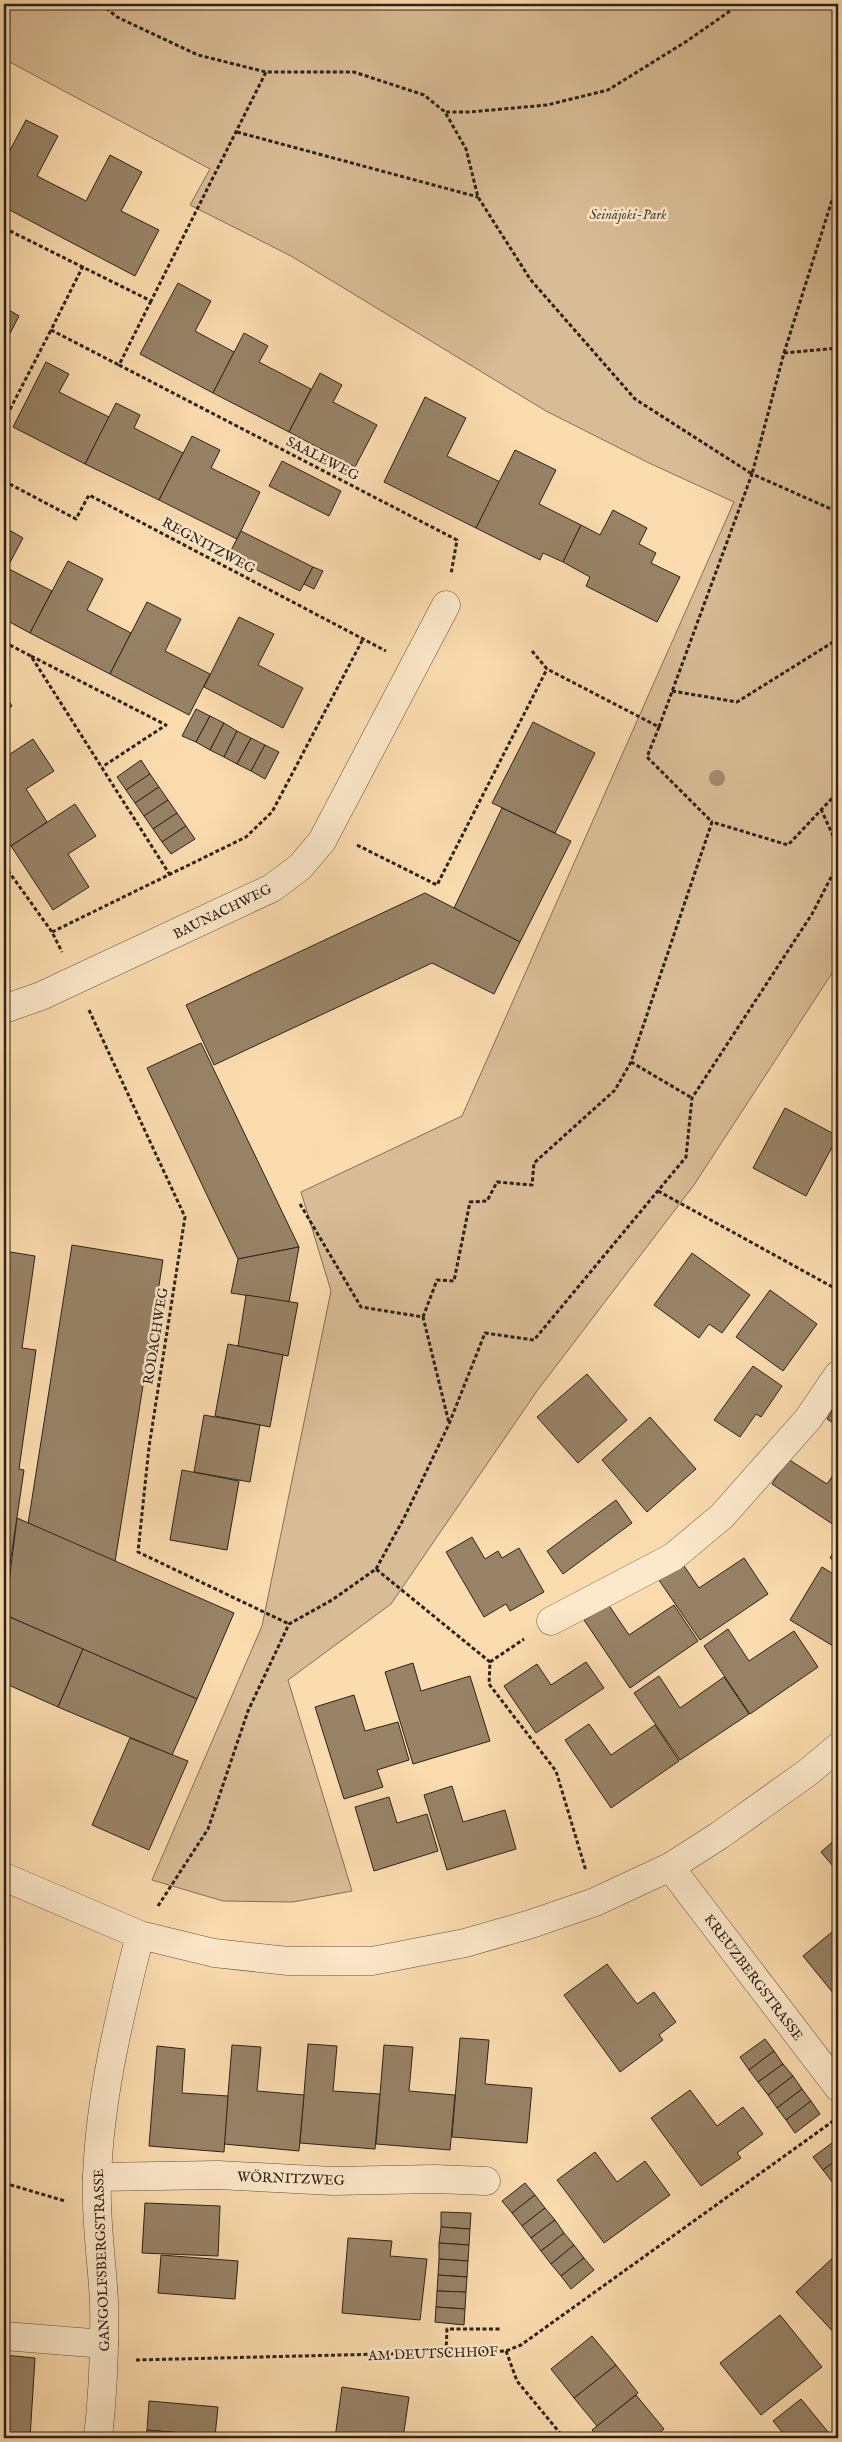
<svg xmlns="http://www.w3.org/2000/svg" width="842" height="2442" font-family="'IM FELL English',serif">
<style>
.green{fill:#d8bc95;stroke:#826f58}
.building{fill:#988367;stroke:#2c221b}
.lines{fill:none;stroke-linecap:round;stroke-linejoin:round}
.minor-casing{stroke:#605040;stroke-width:29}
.path{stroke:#2c221b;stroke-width:3;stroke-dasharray:4 2.5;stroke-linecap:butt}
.minor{stroke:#fce8ca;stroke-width:28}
.tree{fill:#a18b6e}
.labels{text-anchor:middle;stroke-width:5;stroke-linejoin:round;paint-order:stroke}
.park-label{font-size:14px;font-style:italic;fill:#57483a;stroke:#fce8ca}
.street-label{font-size:14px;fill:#2c221b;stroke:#fce8ca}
</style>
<rect width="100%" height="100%" fill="#fbdcae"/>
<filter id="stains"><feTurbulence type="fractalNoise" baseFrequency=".004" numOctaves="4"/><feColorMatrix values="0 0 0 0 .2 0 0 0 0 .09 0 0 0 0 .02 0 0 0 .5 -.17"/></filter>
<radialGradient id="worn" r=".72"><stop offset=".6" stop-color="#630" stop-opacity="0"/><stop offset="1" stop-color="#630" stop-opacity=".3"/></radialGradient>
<polygon class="green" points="4,4 838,4 838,964 694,1185 537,1391 391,1604 288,1680 352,1891 293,1902 223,1901 152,1880 262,1626 331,1291 301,1192 462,1116 734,502 649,463 546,411 291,256 190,205 210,169 4,59"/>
<g class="building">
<polygon points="26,120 58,136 37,176 86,201 110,155 142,172 121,211 159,230 135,276 4,207 4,155 7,156"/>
<polygon points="178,283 211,301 195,331 234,352 213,393 140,354"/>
<polygon points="4,307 19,316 4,345"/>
<polygon points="244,333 268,346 259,362 311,389 289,432 213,393"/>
<polygon points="46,362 69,374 59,392 109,417 85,464 13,427"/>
<polygon points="320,373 342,385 333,402 377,425 355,467 289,432"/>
<polygon points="425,397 466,418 447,456 500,482 476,528 384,482"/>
<polygon points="116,403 140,415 134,428 183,453 159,500 85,464"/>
<polygon points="192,436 220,450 211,468 260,492 237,539 159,500"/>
<polygon points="515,450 556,470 539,504 581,525 563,562 543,553 540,560 476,528"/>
<polygon points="282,461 341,491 329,516 269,486"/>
<polygon points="613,510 647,528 639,544 656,553 651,563 680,577 657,622 586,586 590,577 563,562 581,525 600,535"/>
<polygon points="4,527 23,538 7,568 52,591 30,633 4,619"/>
<polygon points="241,531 313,567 300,591 228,556"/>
<polygon points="68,561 103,579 87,610 131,633 110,674 30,633"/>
<polygon points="313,567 323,571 314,589 304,584"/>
<polygon points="147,602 181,619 165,651 210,674 189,715 110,674"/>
<polygon points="239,617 274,634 258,665 303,688 283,728 204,687"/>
<polygon points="4,694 12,706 4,711"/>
<polygon points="196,709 210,716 196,742 182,736"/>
<polygon points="210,716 224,723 210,750 196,742"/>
<polygon points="533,722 595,753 555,833 492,803"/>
<polygon points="224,723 237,731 224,757 210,750"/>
<polygon points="237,731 251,738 237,764 224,757"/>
<polygon points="251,738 265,745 251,771 237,764"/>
<polygon points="33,739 54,771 26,789 47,822 11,846 4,835 4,758"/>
<polygon points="265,745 279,752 265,779 251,771"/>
<polygon points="141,760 150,774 126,790 117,777"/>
<polygon points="150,774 159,787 135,803 126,790"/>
<polygon points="159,787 168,800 144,816 135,803"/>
<polygon points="168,800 177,813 153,829 144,816"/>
<polygon points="75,804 96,836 68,854 89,887 53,910 11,846"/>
<polygon points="502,808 571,841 520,942 454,908"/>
<polygon points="177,813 186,826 162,842 153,829"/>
<polygon points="186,826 195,839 171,854 162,842"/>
<polygon points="425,893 520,942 494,994 432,963 214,1065 186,1005"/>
<polygon points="201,1043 299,1247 238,1259 213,1208 147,1068"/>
<polygon points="785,1108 838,1136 806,1196 753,1168"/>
<polygon points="72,1245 163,1260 115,1562 28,1524"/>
<polygon points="299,1247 289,1302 231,1293 238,1259"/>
<polygon points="4,1251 35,1256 22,1348 36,1350 19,1469 24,1470 9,1571 4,1571"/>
<polygon points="692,1253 750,1295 722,1333 709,1324 699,1338 654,1305"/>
<polygon points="770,1290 817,1324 783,1371 736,1337"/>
<polygon points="246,1295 298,1303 288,1356 238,1346"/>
<polygon points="228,1344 283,1355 270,1427 215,1416"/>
<polygon points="753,1366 782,1386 761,1417 756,1414 740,1437 714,1420"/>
<polygon points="587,1374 627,1420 578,1463 537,1417"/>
<polygon points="838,1401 838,1426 827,1419"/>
<polygon points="204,1415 260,1425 250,1482 194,1472"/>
<polygon points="650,1417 696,1469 647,1512 602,1460"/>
<polygon points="788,1459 827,1484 838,1468 837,1527 772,1484"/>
<polygon points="182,1470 239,1481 227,1550 170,1540"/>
<polygon points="616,1500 632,1523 563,1574 547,1551"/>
<polygon points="17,1518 234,1613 197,1699 5,1615"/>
<polygon points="472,1537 485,1559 498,1551 502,1558 519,1548 544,1592 510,1611 506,1604 484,1617 446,1552"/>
<polygon points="838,1545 838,1563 830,1558"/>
<polygon points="678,1557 699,1588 744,1558 768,1594 700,1640 654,1573"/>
<polygon points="822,1567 838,1577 838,1649 790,1620"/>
<polygon points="4,1571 9,1571 4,1619"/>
<polygon points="608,1604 629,1635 674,1605 698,1641 630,1688 584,1620"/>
<polygon points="5,1615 83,1649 58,1707 4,1683"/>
<polygon points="728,1629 749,1661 794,1631 818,1667 750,1714 704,1646"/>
<polygon points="83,1649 197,1699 172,1755 58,1707"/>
<polygon points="586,1662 604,1688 536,1733 504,1686 537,1664 551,1685"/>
<polygon points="413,1663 421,1691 470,1676 490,1741 413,1764 385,1672"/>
<polygon points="659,1676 680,1708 724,1677 749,1714 680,1760 634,1693"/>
<polygon points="354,1695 365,1731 398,1722 409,1760 377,1770 383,1787 344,1799 315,1707"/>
<polygon points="589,1724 611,1755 655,1725 679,1761 611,1808 565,1740"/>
<polygon points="130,1738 188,1761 149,1850 92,1825"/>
<polygon points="452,1786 463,1822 505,1810 516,1849 447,1870 424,1795"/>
<polygon points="389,1797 397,1823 427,1814 438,1851 374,1871 355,1807"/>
<polygon points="838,1837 838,1872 821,1852"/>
<polygon points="838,1927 838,1999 803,1956"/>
<polygon points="607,1964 637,2004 654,1992 676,2022 659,2035 663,2040 620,2072 564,1995"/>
<polygon points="460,2038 489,2040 485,2084 532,2088 527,2143 452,2137"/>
<polygon points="765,2039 774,2051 749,2070 740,2057"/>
<polygon points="308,2044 337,2046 333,2091 380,2094 375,2149 300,2143"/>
<polygon points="232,2045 261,2047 257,2091 304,2095 299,2151 224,2144"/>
<polygon points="384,2045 413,2047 409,2091 455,2095 450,2150 376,2144"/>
<polygon points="157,2046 185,2049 182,2093 228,2096 224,2152 149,2146"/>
<polygon points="774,2051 783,2064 758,2082 749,2070"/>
<polygon points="783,2064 793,2076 768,2095 758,2082"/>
<polygon points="793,2076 802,2089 777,2108 768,2095"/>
<polygon points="802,2089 811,2101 786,2120 777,2108"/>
<polygon points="690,2090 717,2126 743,2107 763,2134 737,2153 741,2158 701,2186 651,2118"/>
<polygon points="811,2101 820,2114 795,2133 786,2120"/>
<polygon points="836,2140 838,2159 823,2170 813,2157"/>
<polygon points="595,2152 617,2182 645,2161 670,2195 604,2243 557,2180"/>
<polygon points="838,2159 838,2179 833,2183 823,2170"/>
<polygon points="525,2183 535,2195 512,2213 502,2201"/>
<polygon points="535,2195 545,2208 522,2226 512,2213"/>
<polygon points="145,2203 220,2206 218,2256 142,2253"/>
<polygon points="545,2208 555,2220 531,2238 522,2226"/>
<polygon points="441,2212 471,2213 470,2229 441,2227"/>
<polygon points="555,2220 564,2233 541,2251 531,2238"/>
<polygon points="441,2227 470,2229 469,2245 439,2243"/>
<polygon points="564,2233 574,2245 551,2264 541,2251"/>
<polygon points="348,2238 392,2241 390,2256 427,2259 420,2320 342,2313"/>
<polygon points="439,2243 469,2245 468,2261 439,2259"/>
<polygon points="574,2245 584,2258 561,2276 551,2264"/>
<polygon points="838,2253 838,2337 796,2292"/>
<polygon points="161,2255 238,2261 235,2299 158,2293"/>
<polygon points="584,2258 594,2270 571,2289 561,2276"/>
<polygon points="439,2259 468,2261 467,2277 438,2275"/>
<polygon points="438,2275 467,2277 466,2292 437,2291"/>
<polygon points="437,2291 466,2292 465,2309 436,2307"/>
<polygon points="436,2307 465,2309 464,2325 435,2322"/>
<polygon points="780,2315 822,2367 761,2415 720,2363"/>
<polygon points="592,2336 616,2365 574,2398 551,2369"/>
<polygon points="4,2355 35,2358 30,2438 4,2438"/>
<polygon points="616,2365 638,2393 597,2426 574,2398"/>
<polygon points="342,2387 409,2397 403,2438 335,2438"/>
<polygon points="636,2395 664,2429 653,2438 599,2438 592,2430"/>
<polygon points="801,2399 833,2438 787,2438 773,2421"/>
<polygon points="149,2401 218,2407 215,2436 147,2430"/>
<polygon points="147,2430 215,2436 215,2438 146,2438"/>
</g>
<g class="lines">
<g class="minor-casing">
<g id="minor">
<polyline points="4,1009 41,996 272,888 300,867 322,841 446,605"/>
<polyline points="551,1621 673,1557 722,1516 808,1419 838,1375"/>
<polyline points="670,1867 838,2087"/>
<polyline points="4,1877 140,1935 214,1953 288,1961 372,1961 465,1943 531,1924 595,1902 670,1867 720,1835 807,1773 838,1747"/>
<polyline points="97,2177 218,2175 333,2181 435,2179 486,2181"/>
<polyline points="4,2336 104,2344"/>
<path d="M98 2438C103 2393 105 2348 104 2302 102 2260 95 2219 97 2177 100 2095 120 2014 140 1935"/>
</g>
</g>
<g class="path">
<polyline points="101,4 117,17 198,55 266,72 354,72 424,95 445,112 466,149 478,197 530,279 635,399 752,474 784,353 838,181"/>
<polyline points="446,112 469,112 547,105 608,90 687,41 740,4"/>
<polyline points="237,132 478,197"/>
<polyline points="4,228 151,301 266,72"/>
<polyline points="83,266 51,330 119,365"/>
<polyline points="151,301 119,365 457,540 451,574"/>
<polyline points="784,353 838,348"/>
<polyline points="4,421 51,330"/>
<polyline points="4,481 76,519 89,495 386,651"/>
<polyline points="4,642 31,656 170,875"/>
<polyline points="532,651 547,669 659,727 752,474 838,512"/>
<polyline points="31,656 166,725 102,767"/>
<polyline points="672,691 737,702 838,639"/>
<polyline points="659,727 647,757 712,822"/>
<polyline points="821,809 838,847"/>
<polyline points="357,845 437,885 547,669"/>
<polyline points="4,865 52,932 62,952"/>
<polyline points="52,932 246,837 272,812 363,639"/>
<polyline points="89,1010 185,1217 149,1447 138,1552 289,1624"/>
<polyline points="631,1062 692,1098"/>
<polyline points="658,1191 838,1290"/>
<polyline points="300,1204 361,1307 423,1317 449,1423"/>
<polyline points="423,1317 437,1280 454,1281 470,1202 487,1201 497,1182 532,1185 534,1163 615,1090 631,1062 712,822 788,845 838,792"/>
<polyline points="376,1569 404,1518 449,1424 485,1333 534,1340 686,1157 692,1098 812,914 838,864"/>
<polyline points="490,1662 524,1639"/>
<polyline points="158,1906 208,1829 248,1711 289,1624 332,1600 376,1569 490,1662 489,1684 556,1771 586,1871"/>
<polyline points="4,2149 4,2147"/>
<polyline points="4,2183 65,2201"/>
<polyline points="506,2351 517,2381 564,2438"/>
<polyline points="446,2352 447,2329 501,2329"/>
<polyline points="136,2360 506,2351 521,2345 836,2119"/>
</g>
<use href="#minor" class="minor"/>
</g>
<circle class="tree" cx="717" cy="778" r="8"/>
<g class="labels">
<g class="park-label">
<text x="628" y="219">Seinäjoki-Park</text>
</g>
<g class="street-label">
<text transform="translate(323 458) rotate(27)" y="5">SAALEWEG</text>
<text transform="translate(209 545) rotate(28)" y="5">REGNITZWEG</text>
<text transform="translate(222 911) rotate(-26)" y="5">BAUNACHWEG</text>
<text transform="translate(155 1336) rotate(-81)" y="5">RODACHWEG</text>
<text transform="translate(754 1977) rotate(53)" y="5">KREUZBERGSTRASSE</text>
<text transform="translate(291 2178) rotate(2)" y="5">WÖRNITZWEG</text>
<text transform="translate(101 2260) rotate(-92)" y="5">GANGOLFSBERGSTRASSE</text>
<text transform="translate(433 2353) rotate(-2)" y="5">AM DEUTSCHHOF</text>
</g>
</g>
<rect width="842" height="2442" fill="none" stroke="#fbdcae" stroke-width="20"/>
<rect x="5" y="5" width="832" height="2432" fill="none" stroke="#2c221b" stroke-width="2.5"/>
<rect x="10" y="10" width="822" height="2422" fill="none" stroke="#2c221b"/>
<rect width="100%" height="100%" filter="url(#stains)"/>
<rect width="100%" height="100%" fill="url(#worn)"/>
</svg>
